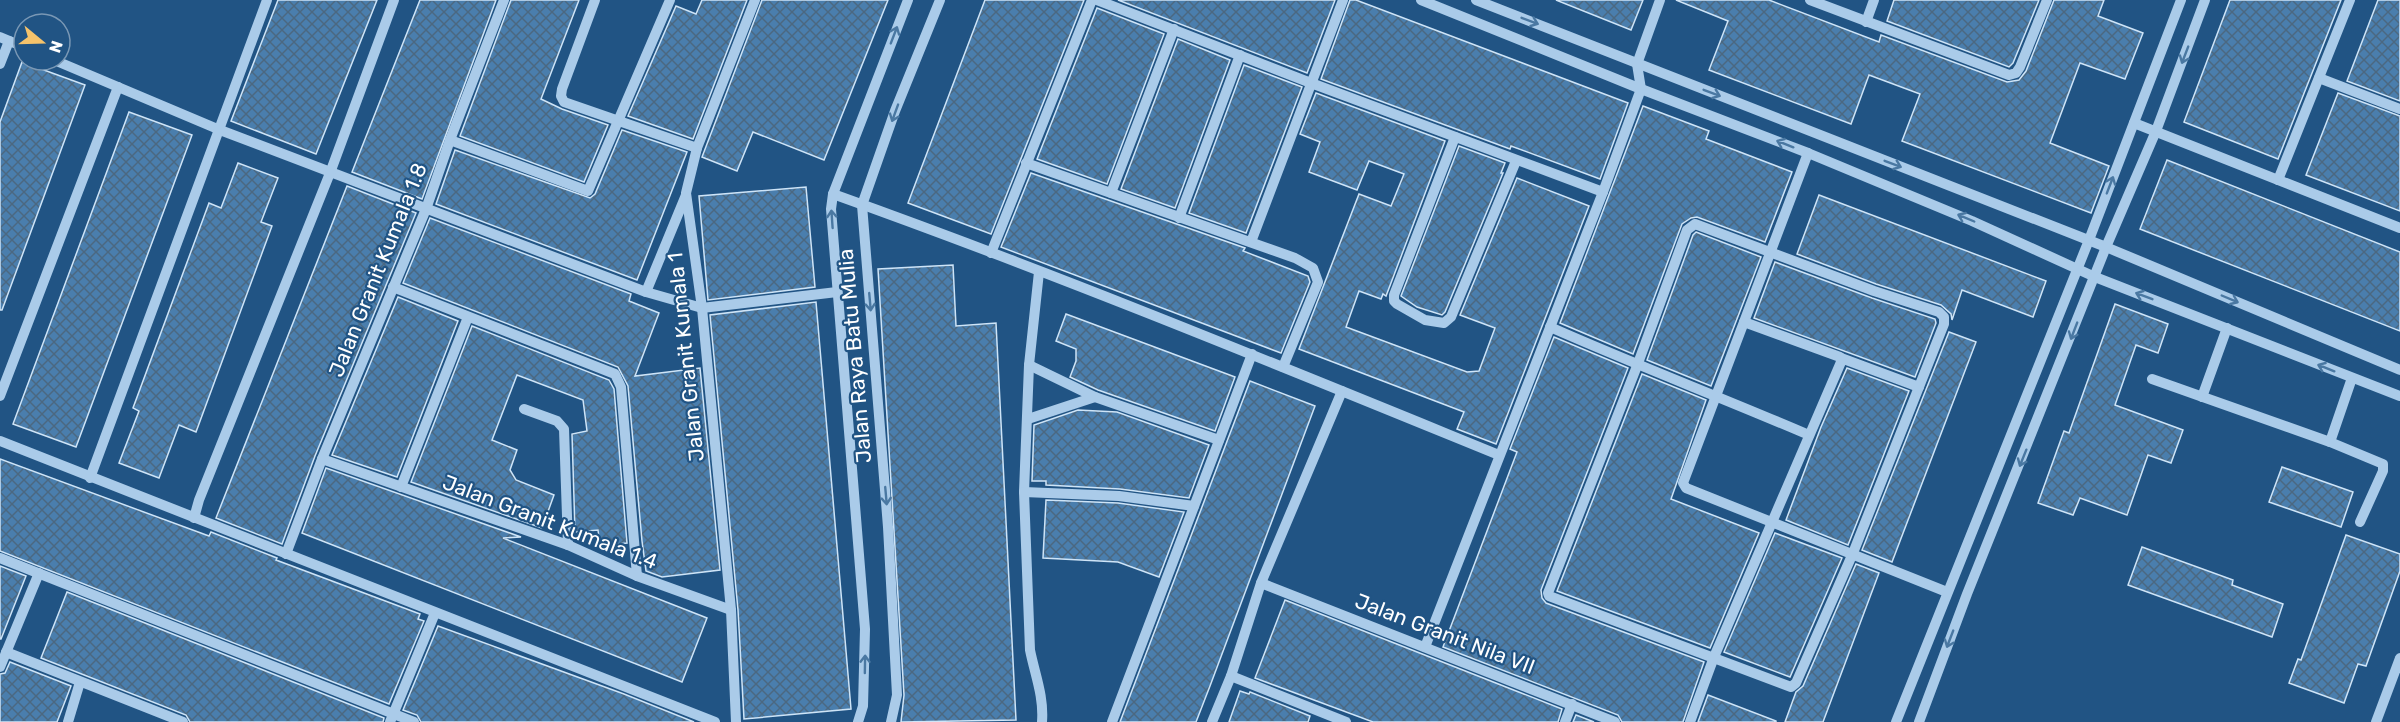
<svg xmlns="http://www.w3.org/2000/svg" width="2400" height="722" font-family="Rubik,sans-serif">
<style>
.building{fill:url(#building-cross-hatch);stroke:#cee4f7;stroke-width:1.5}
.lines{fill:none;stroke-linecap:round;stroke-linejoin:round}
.minor{stroke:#aacbe9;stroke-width:10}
.oneway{stroke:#4a78a2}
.labels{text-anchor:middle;stroke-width:4.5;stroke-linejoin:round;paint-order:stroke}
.street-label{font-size:21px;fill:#fff;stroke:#215484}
</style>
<defs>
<pattern id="building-cross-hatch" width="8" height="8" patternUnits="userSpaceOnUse" patternTransform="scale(1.5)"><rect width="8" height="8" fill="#4a7ead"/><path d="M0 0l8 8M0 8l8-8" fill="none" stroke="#4b6881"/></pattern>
</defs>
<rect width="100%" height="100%" fill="#215484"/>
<g class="building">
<polygon points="278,0 377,0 316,154 231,121"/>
<polygon points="420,0 496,0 422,199 352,172"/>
<polygon points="511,0 579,0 541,99 562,109 608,125 584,182 460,136"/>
<polygon points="702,0 747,0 693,139 628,116 676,6 696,14"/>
<polygon points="762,0 888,0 824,160 753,132 737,171 702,157"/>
<polygon points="985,0 1084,0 991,234 908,203"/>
<polygon points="1118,0 1335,0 1307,73"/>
<polygon points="1350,0 1356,0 1628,103 1600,179 1511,146 1510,149 1321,79"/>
<polygon points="1556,0 1643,0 1631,30"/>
<polygon points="1676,0 1769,0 1879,42 1881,35 2007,82 2019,80 2026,71 2054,0 2104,0 2098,16 2143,33 2125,79 2080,63 2050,143 2109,166 2091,213 1902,141 1920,94 1869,75 1851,124 1709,70 1728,21"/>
<polygon points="1894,0 2039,0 2013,63 2009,67 1887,21"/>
<polygon points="2230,0 2341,0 2278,159 2184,122"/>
<polygon points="2378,0 2400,0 2400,101 2347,81"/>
<polygon points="1097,8 1164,34 1107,184 1037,159"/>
<polygon points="1178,39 1230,60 1175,208 1121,189"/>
<polygon points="22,62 85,85 2,310 0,310 0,122"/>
<polygon points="1244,65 1302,87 1246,233 1189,213"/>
<polygon points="1316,93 1445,141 1386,296 1383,294 1381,299 1359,291 1346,327 1467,372 1479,371 1495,328 1460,315 1517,178 1589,206 1496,444 1457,429 1464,412 1299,349 1359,194 1391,206 1404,174 1369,161 1357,190 1309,172 1320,142 1300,134"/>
<polygon points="2338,93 2400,116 2400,211 2306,175"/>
<polygon points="1643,106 1709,131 1706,139 1792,172 1765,242 1697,217 1691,218 1682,224 1633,354 1560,323"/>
<polygon points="129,112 192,135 76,447 13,424"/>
<polygon points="622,130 687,152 637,280 436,204 455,150 590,198 595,194"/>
<polygon points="1459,146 1505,163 1501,173 1503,173 1445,312 1442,315 1417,307 1401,296"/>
<polygon points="2167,160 2400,252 2400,331 2140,229"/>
<polygon points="238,163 278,178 261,222 272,226 196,432 179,425 159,478 119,463 139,411 133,408 209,203 221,208"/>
<polygon points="1031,173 1245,248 1243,251 1308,276 1310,282 1281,353 1001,247"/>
<polygon points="347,186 416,213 315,456 282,544 216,518"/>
<polygon points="806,187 815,287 708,300 699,196"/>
<polygon points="1819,195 2046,281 2033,317 1962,290 1952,320 1951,314 1941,305 1876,284 1797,254"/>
<polygon points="430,218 631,294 629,301 659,313 635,376 700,368 720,570 662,577 646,571 642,541 628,386 618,367 403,283"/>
<polygon points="1696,232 1761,257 1711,386 1647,360 1693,235"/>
<polygon points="1775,262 1872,298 1935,319 1936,323 1915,377 1754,318"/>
<polygon points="953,265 956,326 996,323 1016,720 901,722 904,695 878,269"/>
<polygon points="398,297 458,321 397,477 332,455"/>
<polygon points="816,302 851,709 744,719 738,610 710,315"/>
<polygon points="2115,304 2168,324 2158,353 2136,345 2115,405 2183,430 2171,463 2148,455 2127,515 2080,498 2073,515 2038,503 2064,431 2069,433"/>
<polygon points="1066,314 1235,377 1215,431 1098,390 1070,377 1076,361 1076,349 1056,341"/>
<polygon points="472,326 609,380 614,389 627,543 600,546 598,530 575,532 572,434 587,431 583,400 517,375 492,440 517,450 510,470 516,480 554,495 542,528 411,482"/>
<polygon points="1949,332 1976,342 1892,562 1862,550"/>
<polygon points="1554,337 1628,368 1541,590 1542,598 1546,603 1704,662 1683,722 1622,722 1618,715 1443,647 1517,452 1510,449"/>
<polygon points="1847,368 1909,391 1848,545 1786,520 1821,427"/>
<polygon points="1642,374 1706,400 1671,499 1759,533 1710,648 1557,591"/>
<polygon points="1250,381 1315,406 1210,686 1196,722 1120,722"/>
<polygon points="1078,410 1117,412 1209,445 1189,498 1120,489 1046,485 1046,481 1032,481 1034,425"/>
<polygon points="0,459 209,536 211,532 277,558 276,560 420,614 418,619 424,621 389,704 0,551"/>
<polygon points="2282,467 2353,492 2341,527 2269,502"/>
<polygon points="326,468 521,537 503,538 707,618 682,682 302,533"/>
<polygon points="1046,500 1118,503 1184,512 1159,577 1118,562 1043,558"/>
<polygon points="1775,533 1842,558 1790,677 1724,652"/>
<polygon points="2346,535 2400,554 2400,571 2366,666 2358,664 2344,703 2289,683 2298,659 2301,660"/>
<polygon points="2142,547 2233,580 2232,585 2283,604 2272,637 2128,585"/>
<polygon points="1856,564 1879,573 1823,722 1785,722 1796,692 1803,686"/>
<polygon points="0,566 26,576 1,639 0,639"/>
<polygon points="67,592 384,718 383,722 190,722 186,715 41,658"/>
<polygon points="1285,600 1562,709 1558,722 1373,722 1255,678"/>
<polygon points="438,626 624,694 694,722 421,722 417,715 403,710"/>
<polygon points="10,662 71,686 57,722 0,722 0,674 5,673"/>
<polygon points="1240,691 1249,694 1250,692 1310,716 1308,722 1229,722"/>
<polygon points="1708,695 1776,721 1776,722 1698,722"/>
<polygon points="1576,715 1594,722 1573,722"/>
</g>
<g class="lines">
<g class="minor">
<polyline points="595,0 562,89 561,96 564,102 697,148"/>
<polyline points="1097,0 1311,83 1603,192"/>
<polyline points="1421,0 1641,89 1808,153 1972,221 2095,277 2400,396"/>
<polyline points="1476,0 2106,247 2400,370"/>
<polyline points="1810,0 2009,75 2016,73 2020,67 2047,0"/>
<polyline points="1866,22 1874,0"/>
<polyline points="0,37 24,47"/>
<polyline points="54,60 220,130 646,292 702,308 837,292"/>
<polyline points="0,64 9,41"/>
<polyline points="2319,78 2400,109"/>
<polyline points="2134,123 2400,228"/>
<polyline points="1455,137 1394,295 1394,301 1397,304 1425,320 1444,323 1451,317 1516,161"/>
<polyline points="450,140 588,191 670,0"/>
<polyline points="1808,153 1683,483 1686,488 1947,592"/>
<polyline points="1026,163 1295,258 1313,268 1318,282 1283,367"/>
<polyline points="2278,180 2350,0"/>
<polyline points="1111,193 1174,29"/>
<path d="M833 194C1057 274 1278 365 1499 455"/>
<polyline points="1179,218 1240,55"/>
<polygon points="1695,224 1874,291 1939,312 1944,317 1944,324 1853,553 1796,683 1791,687 1549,596 1548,593 1637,366 1687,230"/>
<polyline points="1251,242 1343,0"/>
<polyline points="991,253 1092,0"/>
<path d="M1039 272 1029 365 1024 492 1030 650C1035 675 1044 696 1042 722"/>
<polyline points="393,287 615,374 621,387 637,576"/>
<polyline points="646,292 686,195"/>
<path d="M1550 327C1636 365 1723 398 1809 435"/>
<polyline points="1841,358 1919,387"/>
<polyline points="1029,365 1095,397 1219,440"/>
<polyline points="2152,379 2330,442 2352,378"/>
<polyline points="0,396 118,87"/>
<polyline points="2202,397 2227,328"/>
<polyline points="524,409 557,421 564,429 568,545"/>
<polyline points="1028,419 1095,397"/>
<polyline points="0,441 715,722"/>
<polyline points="2330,442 2383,464 2383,471 2360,522"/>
<polyline points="322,459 568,545 637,576 731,610"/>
<polyline points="90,478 267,0"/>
<polyline points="401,487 468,317"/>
<polyline points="1024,492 1119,496 1194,506"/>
<polyline points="194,518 199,500 330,173 394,0"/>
<polyline points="286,554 322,459 426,209 450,140 504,0"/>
<polyline points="0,558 414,722"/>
<polyline points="1261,583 1615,722"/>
<polyline points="1425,647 1603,192 1641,89 1637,64 1660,0"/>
<polyline points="6,652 183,722"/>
<polyline points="0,667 39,573"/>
<polyline points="1231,676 1346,722"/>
<polyline points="68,722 80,682"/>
<polyline points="390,722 435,613"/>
<polyline points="736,722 731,610 702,308 686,193 697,148 755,0"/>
<polyline points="858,722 863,706 865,629 831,209 833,194 908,0"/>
<polyline points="891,722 897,695 888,527 862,205 895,111 940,0"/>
<polyline points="1112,722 1252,354"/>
<polyline points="1212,722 1231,676 1261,583 1342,391"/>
<polyline points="1565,722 1572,704"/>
<polyline points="1690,722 1714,657 1841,362 1840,357 1744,322"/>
<polyline points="1896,722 2089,240 2181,0"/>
<polyline points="1919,722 1967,594 2106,247 2156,131 2205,0"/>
<polyline points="2376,722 2400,658"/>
</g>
</g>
<defs><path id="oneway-shaft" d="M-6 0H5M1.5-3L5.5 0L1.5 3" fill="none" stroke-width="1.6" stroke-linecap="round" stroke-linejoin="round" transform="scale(1.5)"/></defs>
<g class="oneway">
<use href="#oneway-shaft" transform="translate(1530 21) rotate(21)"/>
<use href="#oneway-shaft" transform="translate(894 35) rotate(-69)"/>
<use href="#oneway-shaft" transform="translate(2185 55) rotate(111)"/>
<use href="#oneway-shaft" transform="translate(1712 93) rotate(21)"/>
<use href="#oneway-shaft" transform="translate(895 113) rotate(110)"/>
<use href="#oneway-shaft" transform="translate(1785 144) rotate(-158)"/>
<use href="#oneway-shaft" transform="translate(1893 164) rotate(21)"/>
<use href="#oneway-shaft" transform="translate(2110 185) rotate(-69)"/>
<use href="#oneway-shaft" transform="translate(1966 218) rotate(-157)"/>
<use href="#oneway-shaft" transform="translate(832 219) rotate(-94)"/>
<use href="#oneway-shaft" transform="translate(2144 296) rotate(-159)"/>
<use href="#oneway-shaft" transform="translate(2230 299) rotate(23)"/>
<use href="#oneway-shaft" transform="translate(870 302) rotate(85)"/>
<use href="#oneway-shaft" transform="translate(2074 331) rotate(111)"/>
<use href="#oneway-shaft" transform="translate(2326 368) rotate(-158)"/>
<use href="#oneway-shaft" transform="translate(2023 458) rotate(112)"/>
<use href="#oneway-shaft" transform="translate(886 496) rotate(85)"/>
<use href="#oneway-shaft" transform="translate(1950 639) rotate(111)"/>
<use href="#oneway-shaft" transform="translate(865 664) rotate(-89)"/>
</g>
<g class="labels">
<g class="street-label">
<text transform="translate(378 270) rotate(-68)" y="7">Jalan Granit Kumala 1.8</text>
<text transform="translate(855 356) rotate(-95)" y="7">Jalan Raya Batu Mulia</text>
<text transform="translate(686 357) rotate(-96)" y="7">Jalan Granit Kumala 1</text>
<text transform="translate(550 522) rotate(21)" y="7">Jalan Granit Kumala 1.4</text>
<text transform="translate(1445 634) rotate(21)" y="7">Jalan Granit Nila VII</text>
</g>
</g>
<g transform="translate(42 42) rotate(109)"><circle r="28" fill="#215484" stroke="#7a98b5" stroke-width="1.5"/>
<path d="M0-4.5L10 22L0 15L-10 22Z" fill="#f6c36b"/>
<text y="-9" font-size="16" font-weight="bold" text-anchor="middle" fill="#ffffff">N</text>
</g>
</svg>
